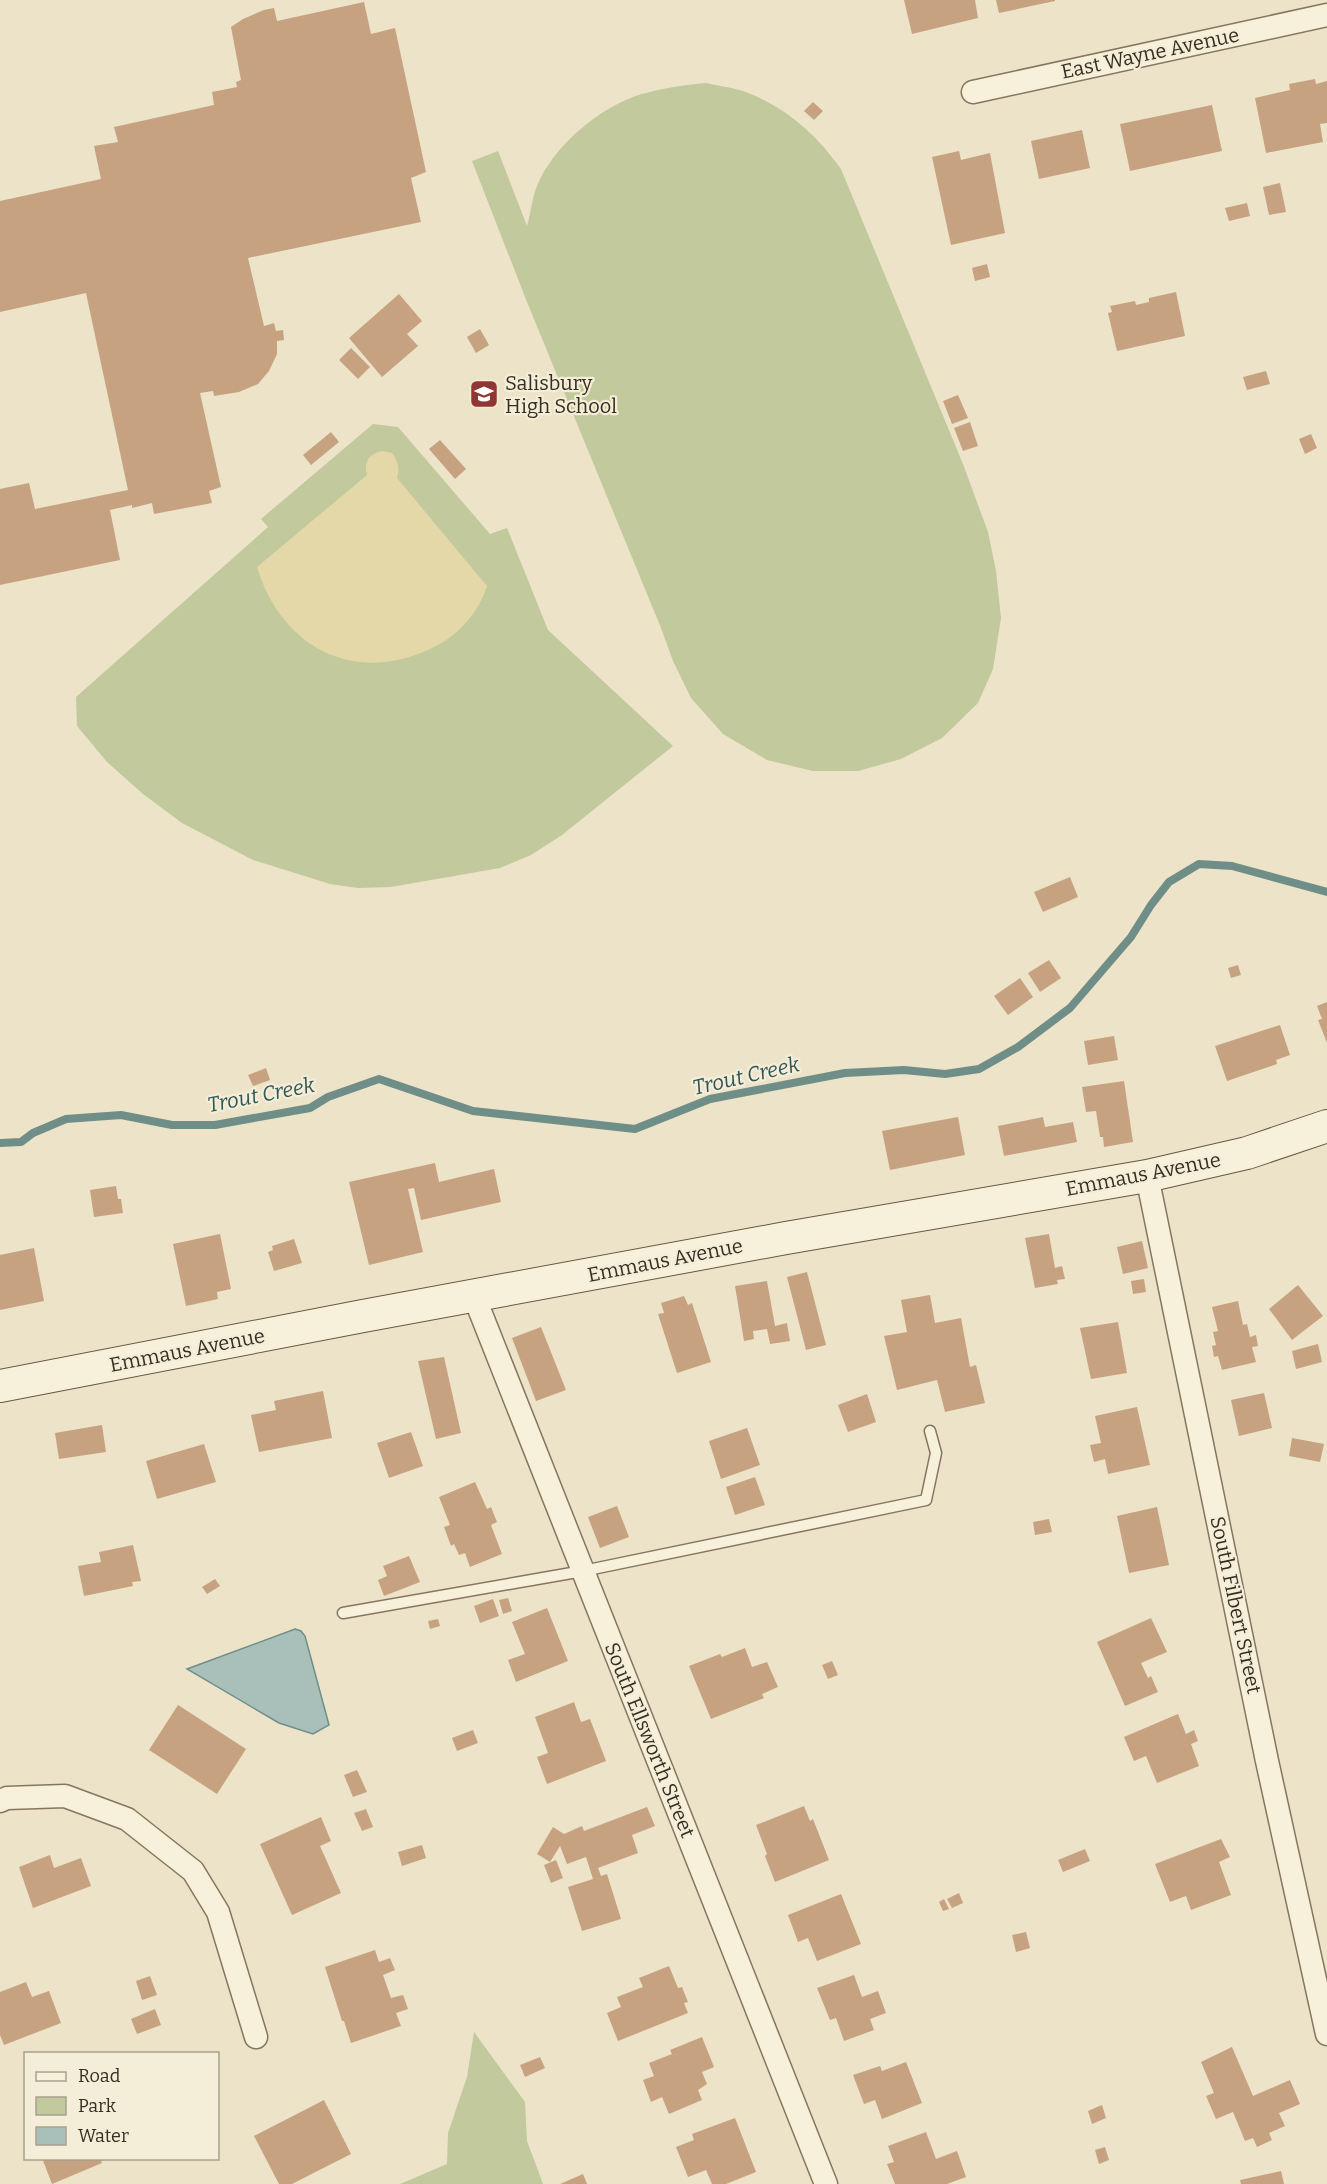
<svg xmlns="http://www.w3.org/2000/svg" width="1327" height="2184" font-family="Bitter,serif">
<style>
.green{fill:#c2c99d}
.sand{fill:#e5d8a8}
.water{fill:#a9c0ba;stroke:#708e88;stroke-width:1.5}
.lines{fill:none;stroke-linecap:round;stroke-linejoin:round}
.stream{stroke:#708e88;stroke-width:8}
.building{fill:#c7a281}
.lane-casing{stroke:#87765f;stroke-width:13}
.street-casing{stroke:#87765f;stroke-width:25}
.secondary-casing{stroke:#695742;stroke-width:34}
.lane{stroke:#f7f0db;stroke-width:10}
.street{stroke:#f7f0db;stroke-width:22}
.secondary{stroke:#f7f0db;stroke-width:32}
.labels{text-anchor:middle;stroke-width:4.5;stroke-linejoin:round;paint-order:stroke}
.street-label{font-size:20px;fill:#382d21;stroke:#f4edd8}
.poi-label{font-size:20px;fill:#382d21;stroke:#f4edd8;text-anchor:start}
.water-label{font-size:21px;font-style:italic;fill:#315756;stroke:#f4edd8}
</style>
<rect width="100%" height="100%" fill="#ece3c8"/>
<g class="green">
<path d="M706 83C718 86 731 87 743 91 785 106 816 134 841 169L963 464 988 532 996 571 1001 618 993 669 978 703 942 738 901 759 858 771H813L767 760 723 734 691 698 673 661 661 628 527 302 472 161 498 151 527 226C531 213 532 198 537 186 553 146 601 106 642 94 663 88 684 85 706 83Z"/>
<polygon points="373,424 398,427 490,534 507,528 548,630 673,746 562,835 531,855 500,868 391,887 358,888 330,884 253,860 182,823 143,794 107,762 77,726 76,697 268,527 261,519"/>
<polygon points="474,2032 525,2102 527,2141 543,2184 400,2184 447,2164 448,2133 467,2077"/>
</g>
<path class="sand" d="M383 451 392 453C398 462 400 467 397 478L487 586C478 614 457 637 430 649 353 685 281 647 257 567L367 475C363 461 370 453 383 451Z"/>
<polygon class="water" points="295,1629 301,1631 305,1636 329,1725 313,1734 279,1723 187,1669"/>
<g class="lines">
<polyline class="stream" points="0,1143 21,1142 33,1133 66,1119 121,1115 172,1125 215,1125 310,1108 328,1097 379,1079 473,1111 635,1129 710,1099 845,1073 904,1070 945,1074 979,1069 1018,1047 1070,1008 1131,937 1151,905 1169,882 1199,864 1232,866 1327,892"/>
</g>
<g class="building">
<polygon points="904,0 975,0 978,18 912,34"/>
<polygon points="996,0 1055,0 1055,1 999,13"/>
<polygon points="364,2 371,34 395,28 426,172 411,178 421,222 248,258 264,326 274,323 276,331 283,330 284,340 277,341 277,354 269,371 258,384 239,392 214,396 213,391 200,393 221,487 209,491 212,503 154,514 152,503 132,508 132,505 110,510 120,560 0,585 0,489 29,483 35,509 128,490 86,293 0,312 0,201 101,179 94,146 118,142 114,127 214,105 212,92 237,87 236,82 241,80 231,27 243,19 264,10 274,8 277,21"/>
<polygon points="1315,79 1316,84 1327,81 1327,123 1320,124 1323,142 1266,153 1255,98 1290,90 1289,84"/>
<polygon points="813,102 823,111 814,120 804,111"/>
<polygon points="1212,105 1222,151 1130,171 1120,124"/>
<polygon points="1082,130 1090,168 1039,179 1031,141"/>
<polygon points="959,151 961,160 990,153 1005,233 951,245 932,157"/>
<polygon points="1280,183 1286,212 1269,215 1263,187"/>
<polygon points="1247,203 1250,216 1229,221 1225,208"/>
<polygon points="987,264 990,277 975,281 972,268"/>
<polygon points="1176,292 1185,336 1117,351 1108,313 1112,312 1110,306 1135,301 1136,305 1149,302 1149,298"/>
<polygon points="399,294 422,321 407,334 418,346 382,377 349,338"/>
<polygon points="480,329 489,345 476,353 467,337"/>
<polygon points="351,348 370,367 358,379 339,360"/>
<polygon points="1266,371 1270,384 1247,390 1243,377"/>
<polygon points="958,395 968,418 952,424 943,401"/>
<polygon points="970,422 978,446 963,451 954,428"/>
<polygon points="331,432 339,442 311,465 303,455"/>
<polygon points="1311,434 1317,448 1305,454 1299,439"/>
<polygon points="440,440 466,469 455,479 429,449"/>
<polygon points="1070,877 1078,897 1043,912 1034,892"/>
<polygon points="1049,960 1061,978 1040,992 1028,973"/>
<polygon points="1238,965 1241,975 1231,978 1228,968"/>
<polygon points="1020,978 1033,997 1008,1015 994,996"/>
<polygon points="1327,1002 1327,1043 1318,1020 1322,1019 1317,1006"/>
<polygon points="1280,1025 1290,1055 1276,1060 1277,1064 1227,1081 1215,1046"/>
<polygon points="1114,1036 1118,1060 1088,1065 1084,1041"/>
<polygon points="266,1068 270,1080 253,1086 248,1075"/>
<polygon points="1124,1081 1133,1142 1104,1147 1103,1137 1100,1137 1096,1111 1086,1112 1082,1087"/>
<polygon points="958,1117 965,1155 890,1170 882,1131"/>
<polygon points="1043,1117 1045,1127 1073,1122 1077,1142 1004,1156 998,1126"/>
<polygon points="435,1163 439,1182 494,1169 501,1202 421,1220 414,1188 408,1189 423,1252 369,1265 349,1182"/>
<polygon points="116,1186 118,1199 121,1199 123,1213 94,1217 90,1190"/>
<polygon points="220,1234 231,1289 217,1292 218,1299 186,1306 173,1244"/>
<polygon points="1049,1234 1055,1268 1062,1266 1065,1279 1057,1280 1058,1284 1035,1288 1025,1238"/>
<polygon points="294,1239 302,1263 274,1271 268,1252 273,1250 272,1246"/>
<polygon points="1142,1241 1148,1268 1123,1274 1117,1247"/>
<polygon points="34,1248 44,1301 0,1310 0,1255"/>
<polygon points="807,1272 826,1345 806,1350 787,1277"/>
<polygon points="1144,1279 1146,1292 1133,1294 1131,1281"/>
<polygon points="767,1281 775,1326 787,1323 790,1341 770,1344 767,1329 753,1331 754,1339 744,1341 735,1286"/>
<polygon points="1298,1285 1323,1316 1292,1340 1269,1309"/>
<polygon points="930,1295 935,1323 961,1318 970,1367 976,1365 985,1403 945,1412 937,1380 897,1390 884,1336 907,1332 901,1300"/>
<polygon points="684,1296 688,1305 692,1303 711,1362 677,1373 658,1314 664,1313 661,1303"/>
<polygon points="1238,1301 1243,1325 1247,1324 1250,1337 1256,1335 1258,1346 1252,1347 1256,1362 1222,1370 1218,1356 1214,1357 1212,1346 1216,1345 1213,1332 1218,1331 1212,1307"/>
<polygon points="1118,1322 1127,1373 1091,1379 1080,1328"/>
<polygon points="541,1327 566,1390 536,1401 512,1338"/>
<polygon points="1318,1344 1322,1362 1296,1369 1292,1351"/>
<polygon points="444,1357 461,1433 436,1439 418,1361"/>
<polygon points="323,1391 332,1438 259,1452 251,1415 276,1410 274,1401"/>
<polygon points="1264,1393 1272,1428 1239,1436 1231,1400"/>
<polygon points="867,1394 876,1422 848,1432 838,1405"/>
<polygon points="1137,1407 1150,1465 1108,1474 1105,1459 1094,1462 1090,1445 1101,1443 1095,1416"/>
<polygon points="102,1425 106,1452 59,1459 55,1433"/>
<polygon points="747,1428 760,1465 721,1479 709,1441"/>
<polygon points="411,1432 423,1466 389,1478 377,1443"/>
<polygon points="1292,1438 1324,1444 1320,1462 1289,1456"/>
<polygon points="204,1444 216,1482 157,1499 146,1461"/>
<polygon points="755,1477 765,1505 735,1515 726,1487"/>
<polygon points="475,1482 487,1509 491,1507 497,1522 491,1525 502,1554 470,1567 465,1553 459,1555 454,1544 451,1546 444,1527 450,1525 439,1497"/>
<polygon points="617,1506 629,1537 600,1548 588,1517"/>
<polygon points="1157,1507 1169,1565 1129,1573 1117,1516"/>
<polygon points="1049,1519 1052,1532 1035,1535 1033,1522"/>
<polygon points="133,1545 141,1581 132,1582 133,1586 84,1596 78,1566 101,1562 99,1552"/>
<polygon points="409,1556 420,1582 384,1596 378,1580 387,1576 383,1566"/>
<polygon points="215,1579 220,1586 207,1594 202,1587"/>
<polygon points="508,1598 512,1611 503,1614 499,1600"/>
<polygon points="493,1599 499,1616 480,1623 474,1606"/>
<polygon points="547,1608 568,1661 516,1682 508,1660 525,1654 512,1622"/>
<polygon points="1151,1618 1167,1652 1141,1663 1148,1678 1151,1676 1158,1692 1125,1706 1097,1642"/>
<polygon points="438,1619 440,1626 430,1629 428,1621"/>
<polygon points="745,1648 752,1667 767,1662 778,1687 762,1694 764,1698 711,1719 689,1666 720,1654 722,1657"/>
<polygon points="832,1661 838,1675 828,1679 822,1665"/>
<polygon points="574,1702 581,1722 590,1719 606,1761 547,1784 537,1757 548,1753 535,1717"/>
<polygon points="178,1705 246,1749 217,1794 149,1750"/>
<polygon points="1178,1714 1186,1734 1194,1730 1198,1741 1191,1744 1199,1766 1157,1783 1146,1756 1134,1761 1124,1737"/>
<polygon points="473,1730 478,1743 457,1751 452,1738"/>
<polygon points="357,1770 367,1792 353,1797 344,1775"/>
<polygon points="804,1806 810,1821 813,1819 829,1860 775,1882 765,1856 767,1854 756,1825"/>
<polygon points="647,1807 655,1826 632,1835 638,1853 598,1868 601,1876 607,1874 621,1919 582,1931 568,1887 593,1879 586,1857 567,1864 560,1846 550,1862 537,1854 553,1827 564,1834 582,1826 584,1831"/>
<polygon points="366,1809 373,1827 362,1831 354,1813"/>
<polygon points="321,1817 331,1841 320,1846 341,1893 292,1915 260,1844"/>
<polygon points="1221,1839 1230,1857 1219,1862 1231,1895 1191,1910 1186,1896 1170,1902 1155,1864"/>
<polygon points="422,1845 426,1858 402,1866 398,1852"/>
<polygon points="1085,1849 1090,1861 1063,1872 1058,1860"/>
<polygon points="50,1855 54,1868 81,1858 91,1886 33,1908 19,1867"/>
<polygon points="556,1860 563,1878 551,1883 544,1865"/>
<polygon points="959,1893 963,1903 952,1908 947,1899"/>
<polygon points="841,1894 861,1944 817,1961 808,1938 798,1942 788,1915"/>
<polygon points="944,1899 949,1909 943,1911 939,1902"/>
<polygon points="1026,1932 1030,1948 1016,1952 1012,1935"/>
<polygon points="375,1950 379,1962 390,1958 395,1970 383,1975 391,1998 403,1995 408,2009 396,2013 401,2026 351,2043 344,2021 342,2021 325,1967"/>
<polygon points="669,1966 678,1988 682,1987 688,2002 684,2003 688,2013 618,2041 607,2013 621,2007 617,1997 643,1987 639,1978"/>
<polygon points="854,1975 862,1997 878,1991 886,2013 870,2019 874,2030 844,2041 836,2018 830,2020 817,1988"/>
<polygon points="150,1976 157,1995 142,2000 136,1981"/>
<polygon points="26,1982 32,1997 49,1991 61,2023 4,2045 0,2035 0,1992"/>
<polygon points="155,2009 161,2025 137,2034 131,2019"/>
<polygon points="702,2037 714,2067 702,2072 707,2084 698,2090 702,2100 669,2114 662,2097 651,2102 643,2080 654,2076 649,2063 672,2054 670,2050"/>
<polygon points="1232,2047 1253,2096 1290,2080 1300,2104 1279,2113 1285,2126 1269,2133 1272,2140 1257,2147 1253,2138 1245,2141 1233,2112 1216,2119 1206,2096 1214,2093 1201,2062"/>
<polygon points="540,2057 545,2068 525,2077 520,2065"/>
<polygon points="906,2062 922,2103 882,2119 875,2100 864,2104 853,2075 880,2066 882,2071"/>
<polygon points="324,2100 351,2154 292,2184 279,2184 254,2136"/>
<polygon points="1102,2105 1106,2118 1092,2124 1088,2111"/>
<polygon points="735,2118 756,2172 726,2184 712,2184 706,2170 688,2177 676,2147 694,2140 692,2134"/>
<polygon points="926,2132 936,2159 957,2151 966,2177 947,2184 895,2184 887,2164 894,2162 888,2146"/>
<polygon points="1105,2147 1109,2160 1099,2164 1095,2150"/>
<polygon points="42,2158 108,2158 108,2159 101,2161 102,2163 52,2184"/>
<polygon points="1281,2171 1284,2184 1241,2184 1240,2180"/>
<polygon points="583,2174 587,2184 560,2184"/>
</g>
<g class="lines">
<g class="lane-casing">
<polyline id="lane" points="343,1613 583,1571 926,1500 936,1453 930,1431"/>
</g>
<g class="street-casing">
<g id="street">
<polyline points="973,92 1327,15"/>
<polyline points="1147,1176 1267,1761 1327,2034"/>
<polyline points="474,1296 826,2184"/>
<polyline points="0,1801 7,1798 65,1796 127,1819 193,1871 218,1912 256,2037"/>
</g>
</g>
<g class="secondary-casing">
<polyline id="secondary" points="0,1386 363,1316 786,1238 1147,1176 1247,1153 1327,1126"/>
</g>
<use href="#lane" class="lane"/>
<use href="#street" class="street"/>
<use href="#secondary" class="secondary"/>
</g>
<defs>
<g id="school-square" transform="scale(1.5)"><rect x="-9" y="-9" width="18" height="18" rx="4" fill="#913733" stroke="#f4edd8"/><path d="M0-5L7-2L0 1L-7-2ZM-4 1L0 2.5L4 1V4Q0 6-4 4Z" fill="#fff"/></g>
</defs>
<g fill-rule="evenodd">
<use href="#school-square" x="484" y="394"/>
</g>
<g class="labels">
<g class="street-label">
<text transform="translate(1150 53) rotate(-12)" y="7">East Wayne Avenue</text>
<text transform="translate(1143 1174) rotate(-11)" y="7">Emmaus Avenue</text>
<text transform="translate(665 1260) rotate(-11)" y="7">Emmaus Avenue</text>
<text transform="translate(187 1350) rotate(-11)" y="7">Emmaus Avenue</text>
<text transform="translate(1236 1605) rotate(78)" y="7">South Filbert Street</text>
<text transform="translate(650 1740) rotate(68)" y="7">South Ellsworth Street</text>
</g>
<g class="poi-label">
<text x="505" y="390">Salisbury<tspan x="505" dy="23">High School</tspan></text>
</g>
<g class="water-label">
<text transform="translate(746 1076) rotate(-13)" y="7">Trout Creek</text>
<text transform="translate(261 1095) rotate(-11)" y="7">Trout Creek</text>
</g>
</g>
<rect x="24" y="2052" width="195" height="108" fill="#f4edd8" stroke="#a9a08f" stroke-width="1.5"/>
<rect x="36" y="2072" width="30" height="9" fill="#f7f0db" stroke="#a9a08f" stroke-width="1.5"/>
<text x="78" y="2082" font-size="18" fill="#382d21">Road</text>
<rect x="36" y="2097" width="30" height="18" fill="#c2c99d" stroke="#a9a08f" stroke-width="1.5"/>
<text x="78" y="2112" font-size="18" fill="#382d21">Park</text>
<rect x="36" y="2127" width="30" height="18" fill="#a9c0ba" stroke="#a9a08f" stroke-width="1.5"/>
<text x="78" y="2142" font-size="18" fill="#382d21">Water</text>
</svg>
